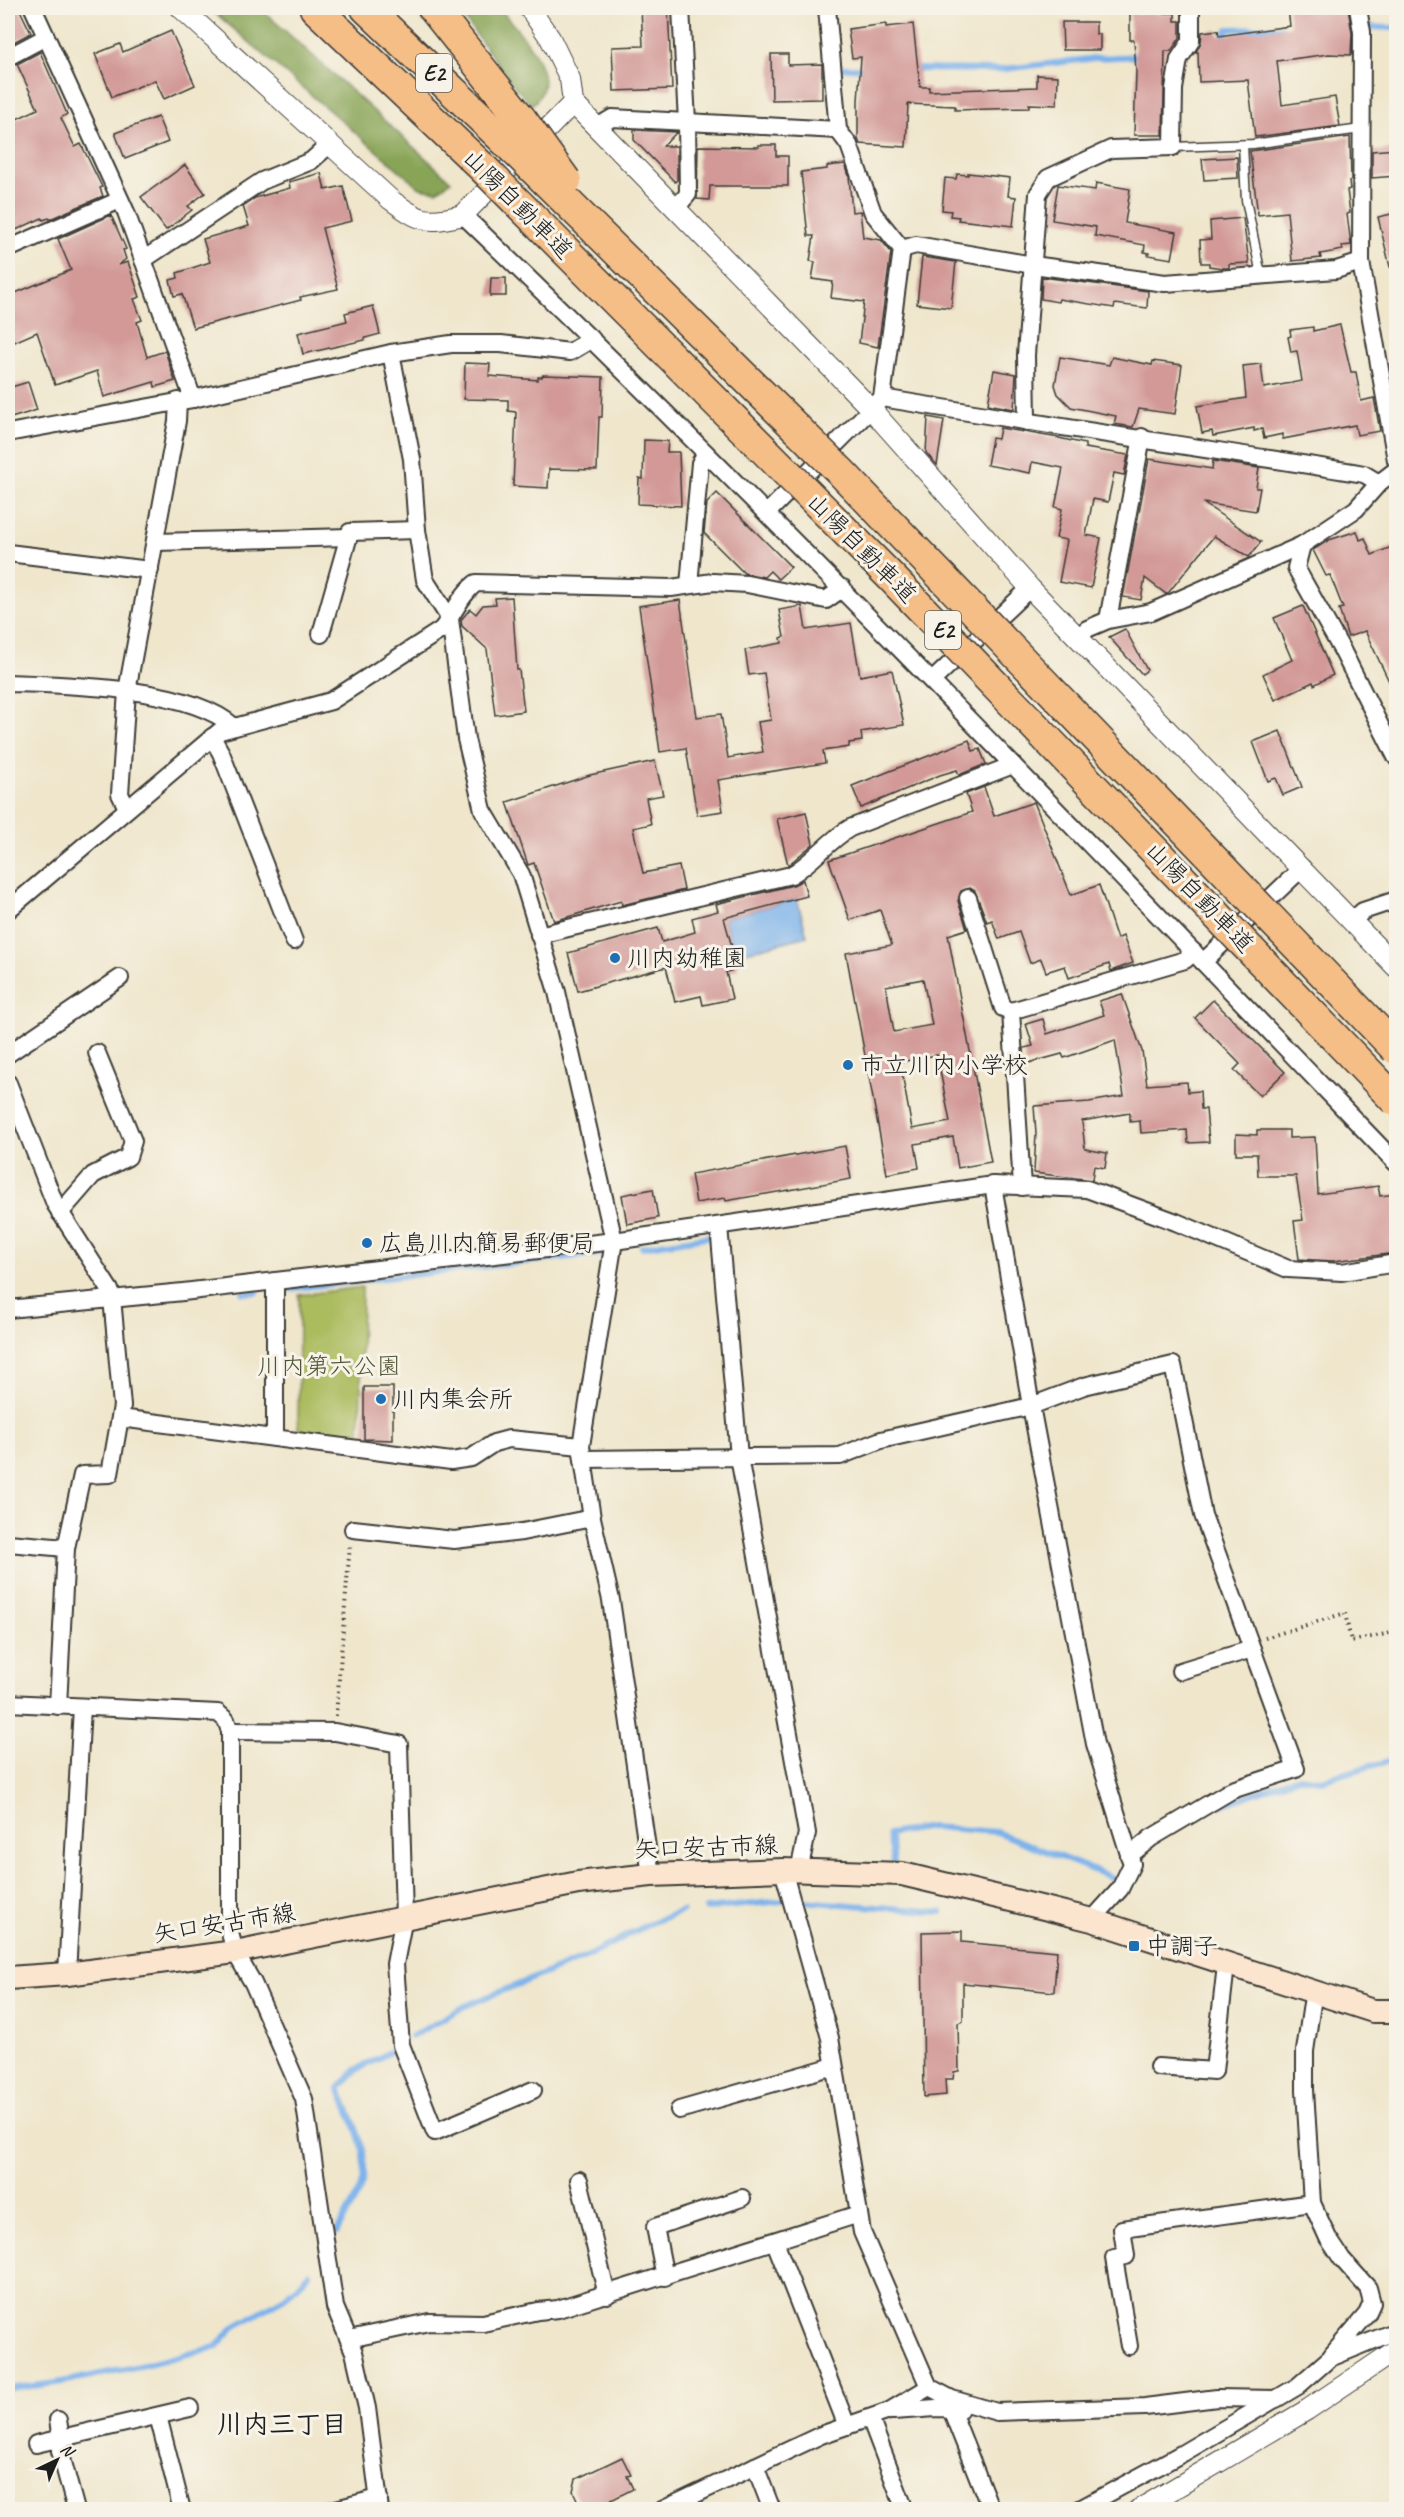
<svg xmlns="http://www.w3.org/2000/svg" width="1404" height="2517" font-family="Caveat,'Klee One',sans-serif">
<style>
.green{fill:#abbc5f;stroke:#646c3e;stroke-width:1.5}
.forest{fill:#88a456;stroke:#526039;stroke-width:1.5}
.water{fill:#7db2eb;stroke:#4c6784;stroke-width:1.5}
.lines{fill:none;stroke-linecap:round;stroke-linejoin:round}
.stream{stroke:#7db2eb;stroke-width:6}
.building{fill:#d29997;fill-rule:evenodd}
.service-casing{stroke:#3c3a36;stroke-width:11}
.minor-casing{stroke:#3c3a36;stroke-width:20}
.tertiary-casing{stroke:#3c3a36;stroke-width:22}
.secondary-casing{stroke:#3c3a36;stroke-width:26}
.motorway-casing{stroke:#3c3a36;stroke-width:33}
.path{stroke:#3c3a36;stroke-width:4;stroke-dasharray:1.5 4.5;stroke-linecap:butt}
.service{stroke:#fff;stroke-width:8}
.minor{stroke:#fff;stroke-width:16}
.tertiary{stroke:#fff;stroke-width:20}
.secondary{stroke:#fbe5cf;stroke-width:22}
.motorway{stroke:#f6be87;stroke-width:30}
.motorway-bridge-casing{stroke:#3c3a36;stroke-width:33;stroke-linecap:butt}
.motorway-bridge{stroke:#f6be87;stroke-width:30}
.poi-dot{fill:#1f6fb2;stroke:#f7f3e8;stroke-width:2}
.labels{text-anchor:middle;stroke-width:6;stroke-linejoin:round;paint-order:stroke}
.shield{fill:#f7f3e8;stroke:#5e5c59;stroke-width:1.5}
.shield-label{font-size:22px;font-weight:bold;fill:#1c1c1c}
.street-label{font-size:24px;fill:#1c1c1c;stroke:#f7f3e8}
.poi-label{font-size:24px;fill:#1c1c1c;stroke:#f7f3e8;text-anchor:start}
.park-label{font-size:24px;fill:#4e5433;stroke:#f7f3e8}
.neighbourhood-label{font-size:26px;font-weight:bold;fill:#1c1c1c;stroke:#f7f3e8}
</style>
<rect width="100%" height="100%" fill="#f7f3e8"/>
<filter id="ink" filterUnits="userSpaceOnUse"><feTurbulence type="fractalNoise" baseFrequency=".0167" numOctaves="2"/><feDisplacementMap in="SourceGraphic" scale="12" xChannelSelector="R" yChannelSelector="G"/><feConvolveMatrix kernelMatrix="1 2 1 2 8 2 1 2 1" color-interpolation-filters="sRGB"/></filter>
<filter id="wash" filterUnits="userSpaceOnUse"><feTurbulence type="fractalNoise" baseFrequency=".008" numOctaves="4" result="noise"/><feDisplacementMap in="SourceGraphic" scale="24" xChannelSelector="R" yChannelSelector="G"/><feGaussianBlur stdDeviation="1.35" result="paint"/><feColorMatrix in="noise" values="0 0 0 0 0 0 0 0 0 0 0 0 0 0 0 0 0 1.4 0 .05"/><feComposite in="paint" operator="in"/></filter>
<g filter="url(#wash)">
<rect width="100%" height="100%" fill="#efe6cc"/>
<polygon class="green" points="362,1287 360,1445 298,1437 299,1295"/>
<g class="forest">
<polygon points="209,8 260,8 451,181 437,191 420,188"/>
<path d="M457 8H499C515 27 555 67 541 94 539 98 535 102 532 105L512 84Z"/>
</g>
<polygon class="water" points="797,899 807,936 734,955 724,918"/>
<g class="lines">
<g class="stream">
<polyline points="1369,27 1396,28"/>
<polyline points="1221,42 1228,29 1281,28"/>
<polyline points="910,69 997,70 1096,58 1142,56"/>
<polyline points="839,74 838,68 867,68"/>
<polyline points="642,1247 718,1235"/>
<polyline points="287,1289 604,1253"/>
<polyline points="243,1293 257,1292"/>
<polyline points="1222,1805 1299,1777 1321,1780 1396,1759"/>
<polyline points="894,1862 889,1834 931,1827 997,1832 1116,1879"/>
<polyline points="802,1901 941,1912"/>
<polyline points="706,1909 782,1901"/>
<polyline points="411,2037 465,2006 588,1956 653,1922 682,1911"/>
<path d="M337 2232C344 2217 356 2202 361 2186 372 2154 351 2117 339 2088L356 2070 392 2051"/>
<polyline points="8,2389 57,2383 140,2366 216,2347 234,2327 281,2300 297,2287 309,2273"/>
</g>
</g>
<g id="blocks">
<g class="building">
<polygon points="19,8 31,33 8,45 8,14"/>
<polygon points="641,8 668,8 672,89 614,91 612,47 643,46"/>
<polygon points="1288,8 1348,8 1352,33 1351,55 1329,54 1277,61 1282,105 1335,97 1340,126 1255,137 1248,80 1199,82 1198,52 1196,52 1201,42 1202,32 1218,30 1219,36 1290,26"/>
<polygon points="1130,13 1175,13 1175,21 1180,21 1180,38 1171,51 1165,51 1163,135 1134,135 1136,72 1134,40 1130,40"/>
<polygon points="1062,22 1096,22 1096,34 1100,34 1100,50 1063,50"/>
<polygon points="886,24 886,27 913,24 920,87 929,87 929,91 1037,87 1037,75 1058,76 1057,105 1029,104 1029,108 955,110 955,106 908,104 906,147 860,144 858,139 858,101 861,57 852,58 848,29"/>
<polygon points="171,31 195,85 164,99 155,80 112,97 95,54 120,44 123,52"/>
<polygon points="40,52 67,114 61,118 75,147 81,144 102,187 100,188 103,196 50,219 49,218 43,220 42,218 16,230 8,211 8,123 38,109 17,64"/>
<polygon points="771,54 788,54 788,65 822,64 822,99 772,100"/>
<polygon points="158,117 168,142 125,159 115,133"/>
<polygon points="634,130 677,132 663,146 677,146 677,180 675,182 634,140"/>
<polygon points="1350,137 1351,180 1349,181 1350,189 1347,190 1350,213 1347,214 1351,245 1342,246 1343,250 1320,254 1321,258 1292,261 1287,212 1258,215 1250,151"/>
<polygon points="758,145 776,145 776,156 788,156 788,186 710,186 709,200 697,199 698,146 759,147"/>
<polygon points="1396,149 1396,176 1372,178 1372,151"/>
<polygon points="1237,157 1238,178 1204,180 1202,159"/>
<polygon points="845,164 849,176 852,212 860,211 863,237 881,240 891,252 878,347 859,343 864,302 831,298 833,282 812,279 815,262 810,261 814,236 808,236 801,172 827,169 827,166"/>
<polygon points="185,165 205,193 188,206 192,210 166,230 141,197"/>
<polygon points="321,173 325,190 343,186 352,221 322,228 338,289 300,297 301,300 193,328 182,294 174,296 170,280 178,278 177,273 210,262 203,239 249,226 243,206 255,198 290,188 289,182"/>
<polygon points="968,173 1010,178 1008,196 1016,197 1013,226 958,220 959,217 950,216 951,211 942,210 945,178 956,179 957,174 968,175"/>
<polygon points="1096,183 1130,189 1125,223 1177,232 1172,259 1148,255 1149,253 1144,252 1145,245 1095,236 1096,227 1052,220 1058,185 1095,190"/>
<polygon points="1396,213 1396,266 1390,267 1378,217"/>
<polygon points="111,215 126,249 123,250 126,259 118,265 128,262 140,297 134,299 142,320 137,322 147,357 165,351 175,381 155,387 154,382 104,397 97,371 55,385 37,332 12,343 8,332 8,296 71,270 58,239"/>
<polygon points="1243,218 1249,263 1229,264 1229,268 1222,268 1209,266 1209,263 1201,263 1200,240 1211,239 1210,221"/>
<polygon points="922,257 956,262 951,308 917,304"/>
<polygon points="1042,277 1148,291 1147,308 1115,304 1114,308 1059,299 1058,302 1041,299"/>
<polygon points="491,278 506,278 506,296 490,296"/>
<polygon points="373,306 380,334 365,338 365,340 303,354 298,333 347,321 345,313"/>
<polygon points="1340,325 1351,372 1356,372 1361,401 1374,398 1380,431 1357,435 1355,425 1283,439 1283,434 1264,438 1262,429 1254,431 1254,428 1213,436 1212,431 1202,433 1197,406 1246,398 1243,366 1261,364 1264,388 1302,381 1297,351 1291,352 1288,337 1291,336 1290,330 1313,327 1313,331"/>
<polygon points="1060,357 1109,365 1112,357 1152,365 1153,361 1182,365 1175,414 1139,409 1133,427 1114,424 1116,416 1071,407 1058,394 1055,385"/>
<polygon points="465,363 490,364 489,376 538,380 538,377 542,377 543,375 603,377 602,417 599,417 597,470 549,469 548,488 513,486 516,412 508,411 508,400 464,399"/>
<polygon points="994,370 1016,374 1014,409 988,404"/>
<polygon points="28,382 37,410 11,418 8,408 8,388"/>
<polygon points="928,417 944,420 937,465 926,453"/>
<polygon points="1000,428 1059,438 1085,444 1085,448 1128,455 1124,475 1114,473 1108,502 1093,499 1086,535 1101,538 1091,588 1059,582 1067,540 1056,538 1062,509 1055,507 1063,468 1032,462 1030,473 987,465 992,438 998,439"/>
<polygon points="644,440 668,441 667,452 679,452 681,506 638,504 639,478 643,479"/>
<polygon points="1149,459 1212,469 1213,461 1259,468 1256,488 1260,488 1256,511 1203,503 1261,542 1249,557 1214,536 1169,592 1166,594 1145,578 1141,600 1123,597"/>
<polygon points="717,493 791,567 778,579 770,571 764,577 744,573 704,533 707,503"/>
<polygon points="1357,531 1360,540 1365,538 1372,555 1396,545 1396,696 1365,631 1348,637 1339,609 1343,608 1330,575 1326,576 1313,550 1329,540"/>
<polygon points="512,597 517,670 519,670 524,711 495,715 487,649 462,626 461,620 470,609 476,614 483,605 496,604 495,598"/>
<polygon points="680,600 697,717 721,714 728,758 763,752 758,722 771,720 764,673 749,675 745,650 782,643 781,638 784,637 779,610 802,606 806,630 851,623 860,676 892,670 904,725 861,732 862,741 849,743 849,747 823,751 825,763 718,780 723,811 697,815 686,748 660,752 639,606"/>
<polygon points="1303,606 1333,675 1314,685 1313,682 1275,700 1263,674 1292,660 1274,618"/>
<polygon points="1125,629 1147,670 1142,674 1109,637"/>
<polygon points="1280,731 1302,787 1283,795 1276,778 1268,781 1253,742"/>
<polygon points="969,740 973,751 980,749 986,764 959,775 957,770 940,775 861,808 852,786"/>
<polygon points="655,761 663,795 646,798 651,824 633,828 643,873 679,866 684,890 622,905 621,901 554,921 534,863 528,865 507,802 590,775"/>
<path d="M984 787 994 816 1034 802 1071 895 1099 885 1117 939 1123 936 1133 963 1111 971 1109 964 1069 978 1065 966 1046 972 1041 959 1030 963 1019 932 999 939 992 920 987 922 975 891 970 888 961 891 958 901 967 929 948 935 991 1162 958 1168 953 1137 915 1144 919 1168 887 1174 846 953 892 945 880 910 850 920 829 860 972 812 966 794ZM923 979 932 1025 894 1032 886 986ZM937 1055 950 1122 912 1129 900 1062Z"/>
<polygon points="806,812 813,844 788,865 777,819"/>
<polygon points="803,880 807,896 724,918 738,969 726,972 732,999 703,1005 701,996 675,1002 666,967 578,991 568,953 658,928 662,942 695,932 692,918 718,911 716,904 793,885"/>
<polygon points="1122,994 1142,1051 1147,1085 1187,1082 1188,1092 1200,1091 1201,1109 1206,1109 1209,1142 1188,1143 1187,1130 1141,1133 1140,1121 1130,1122 1130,1113 1082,1121 1085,1149 1107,1153 1105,1168 1094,1166 1092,1180 1034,1173 1036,1133 1034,1106 1089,1102 1124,1096 1115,1040 1064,1058 1062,1054 1025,1064 1024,1048 1033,1046 1026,1024 1043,1019 1047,1034 1104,1015 1099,1001"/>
<polygon points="1213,1000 1285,1072 1260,1096 1234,1070 1240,1064 1195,1018"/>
<polygon points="1257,1130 1289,1130 1289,1138 1315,1137 1318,1194 1378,1186 1380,1196 1396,1194 1396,1253 1333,1261 1299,1259 1294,1221 1303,1220 1296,1176 1258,1176 1257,1154 1236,1154 1236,1134 1257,1135"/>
<polygon points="845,1146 851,1179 726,1201 725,1198 696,1203 691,1174"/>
<polygon points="653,1189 658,1218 627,1224 622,1195"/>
<polygon points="364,1387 393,1387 393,1440 364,1439"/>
<polygon points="962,1931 962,1942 1057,1951 1054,1992 963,1983 963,2021 958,2023 959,2071 954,2072 953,2079 945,2079 946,2095 924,2097 922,1932"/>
<polygon points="622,2457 631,2475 627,2476 633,2489 592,2510 582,2510 573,2491 576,2479"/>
</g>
</g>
</g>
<g filter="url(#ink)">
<use href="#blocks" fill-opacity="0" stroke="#3c3a36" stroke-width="1.5"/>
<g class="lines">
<g class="service-casing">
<g id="service">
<polyline points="1243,145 1246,200 1261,275"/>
<polyline points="1173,147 1253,144 1361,129"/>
</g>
</g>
<g class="minor-casing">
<g id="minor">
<polyline points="33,8 126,212 193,399"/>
<polyline points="827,8 838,130 849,145 873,213 902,249 882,398"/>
<polyline points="1358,8 1362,32 1361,262 1396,460"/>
<polyline points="8,57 46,37"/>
<polyline points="597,127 612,118 838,130"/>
<polyline points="676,208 688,194 687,122 681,8"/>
<path d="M463 215C783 522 1089 843 1396 1163"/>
<polyline points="8,249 120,200"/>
<polyline points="902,249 916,245 1033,265 1165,283 1336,270 1361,262"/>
<polyline points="143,260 262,181 311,161 330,144"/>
<polyline points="391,353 412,459 417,530 425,580 450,619 466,739 483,810 521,874 557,992 614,1241 581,1446 592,1518 611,1600 651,1875"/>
<polyline points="1027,422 1026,355 1038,194 1048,178 1111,149 1173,147 1174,89 1179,59 1191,41 1191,8"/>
<polyline points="8,433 193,399 391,353 451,344 501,344 570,352 592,339"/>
<path d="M767 513 882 398C1043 425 1204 448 1364 474L1379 483"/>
<polyline points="155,542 349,537"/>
<polyline points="1302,545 1296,568 1342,650 1396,757"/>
<polyline points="8,553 150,570"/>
<polyline points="689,585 700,463 706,453"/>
<polyline points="1108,620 1142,437"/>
<polyline points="321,634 350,532 417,530"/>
<polyline points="1079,637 1087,629 1108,620 1151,612 1302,545 1356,509 1379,483 1396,470"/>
<polyline points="932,681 1030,588"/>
<path d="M8 683C68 685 189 686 234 727"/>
<polyline points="212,737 221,753 294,941"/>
<polyline points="127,808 120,794 127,691 177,421 178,401"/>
<polyline points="968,898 1003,1008 1011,1011"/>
<path d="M8 910 220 731 331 701 441 630C454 615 460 595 476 583L671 588 713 582 747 584 826 600 843 588"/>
<polyline points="1352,921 1363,911 1396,900"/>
<path d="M539 935 791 875C813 862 828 841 850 828L1013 765"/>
<polyline points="1203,962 1302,868"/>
<polyline points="8,1054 120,978"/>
<polyline points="8,1083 55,1204 110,1290 112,1298 122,1406 110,1474 82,1475 66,1548 58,1706"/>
<polyline points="993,1185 1031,1406 1095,1744 1132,1864 1120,1889 1092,1920"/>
<polyline points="1022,1187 1011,1011 1185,960 1194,952"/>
<polyline points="60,1213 93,1175 128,1157 133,1141 97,1053"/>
<polyline points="719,1226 739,1457 807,1833 799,1871"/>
<polyline points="8,1309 183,1292 614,1241 993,1185 1087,1189 1176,1222 1288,1269 1342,1272 1396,1263"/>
<polyline points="120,1418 451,1461 471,1458 494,1443 509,1439 581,1446"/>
<polyline points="275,1438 275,1281"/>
<polyline points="583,1459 840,1456 881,1440 1031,1406 1084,1386 1173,1365 1203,1515 1296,1769 1232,1790 1151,1838 1129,1856"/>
<polyline points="353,1529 454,1540 522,1532 592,1518"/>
<polyline points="8,1543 66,1548"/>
<polyline points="1180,1671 1252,1649"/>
<polyline points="8,1703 218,1713 226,1720 230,1731 230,1933 235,1952 253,1983 304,2099 335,2307 354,2352 367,2408 380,2510"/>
<polyline points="230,1731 335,1732 399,1744 404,1917 395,1964 401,2045 435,2132 533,2090"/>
<polyline points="783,1870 830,2038 862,2232 929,2387 952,2399 997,2412 1145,2407 1217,2398 1276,2399 1298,2386 1330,2358 1396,2331"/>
<polyline points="67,1974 82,1707"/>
<polyline points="1314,1990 1305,2051 1305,2090 1312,2203 1328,2238 1342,2259 1368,2288 1372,2303 1367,2314 1332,2355"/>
<polyline points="1158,2067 1214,2071 1226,1965"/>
<polyline points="679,2110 834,2066"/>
<polyline points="579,2180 607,2295"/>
<polyline points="775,2242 847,2426"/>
<polyline points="665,2277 655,2227 742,2198"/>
<polyline points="349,2339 429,2322 483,2323 538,2311 558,2309 859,2214"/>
<polyline points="1129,2346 1114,2258 1126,2256 1122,2229 1312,2203"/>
<polyline points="951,2409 991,2510"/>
<polyline points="893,2411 936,2408 960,2409"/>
<polyline points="158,2416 182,2510"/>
<polyline points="870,2418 905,2510"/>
<polyline points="58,2420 61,2439 60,2451 76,2510"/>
<polyline points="36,2444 190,2408"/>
<polyline points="755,2466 772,2510"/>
<polyline points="332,2510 379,2498"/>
<polyline points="662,2510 821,2435 889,2411 929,2387"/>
<polyline points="1078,2510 1183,2453 1275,2399"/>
</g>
</g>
<g class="tertiary-casing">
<g id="tertiary">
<path d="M181 8 391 200C421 222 426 224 463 215L573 103"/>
<polyline points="529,8 550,38 570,79 573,103 871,409 1030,588 1396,967"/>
<polyline points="1138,2510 1307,2410 1396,2350"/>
</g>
</g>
<g class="secondary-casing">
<polyline id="secondary" points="8,1978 67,1974 235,1952 578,1883 651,1875 783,1870 902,1874 1040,1907 1092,1920 1373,2011 1396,2011"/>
</g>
<g class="motorway-casing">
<g id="motorway">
<polyline points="315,8 482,167"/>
<polyline points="366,8 503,139"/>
<polyline points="433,8 522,120"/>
</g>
</g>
<g class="path">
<polyline points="1265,1638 1345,1613 1351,1641 1396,1632"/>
<polyline points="336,1716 350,1544"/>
</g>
<use href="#service" class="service"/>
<use href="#minor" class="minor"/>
<use href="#tertiary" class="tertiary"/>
<use href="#secondary" class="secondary"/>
<use href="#motorway" class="motorway"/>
<g class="motorway-bridge-casing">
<g id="motorway-bridge">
<polyline points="522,120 566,181"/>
<polyline points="503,139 840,471 1396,1049"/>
<polyline points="482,167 890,576 1396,1101"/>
</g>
</g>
<use href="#motorway-bridge" class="motorway-bridge"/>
</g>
</g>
<g class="poi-dot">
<circle cx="615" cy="958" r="6"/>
<circle cx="848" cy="1065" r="6"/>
<circle cx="367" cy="1243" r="6"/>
<circle cx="381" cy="1399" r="6"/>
<rect x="1128" y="1940" width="12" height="12" rx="3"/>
</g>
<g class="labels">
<g class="shield">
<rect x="416" y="54" width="36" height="38" rx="4.5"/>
<rect x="925" y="611" width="36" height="38" rx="4.5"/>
</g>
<g class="shield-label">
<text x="434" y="81">E2</text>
<text x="943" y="638">E2</text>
</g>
<g class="street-label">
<text transform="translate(518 204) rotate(45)" y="8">山陽自動車道</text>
<text transform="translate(862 548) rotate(45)" y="8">山陽自動車道</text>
<text transform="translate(1200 897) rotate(46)" y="8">山陽自動車道</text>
<text transform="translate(706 1847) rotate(-2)" y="8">矢口安古市線</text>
<text transform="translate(224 1923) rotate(-9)" y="8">矢口安古市線</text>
</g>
<g class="poi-label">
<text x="627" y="966">川内幼稚園</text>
<text x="860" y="1073">市立川内小学校</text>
<text x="379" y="1251">広島川内簡易郵便局</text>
<text x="393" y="1407">川内集会所</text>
<text x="1146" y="1954">中調子</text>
</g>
<g class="park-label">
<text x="329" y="1374">川内第六公園</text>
</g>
<g class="neighbourhood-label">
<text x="282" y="2433">川内三丁目</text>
</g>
</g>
<rect width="1404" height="2517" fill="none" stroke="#f7f3e8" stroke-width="30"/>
<g transform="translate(57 2460) rotate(44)" stroke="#f7f3e8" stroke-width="4.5" paint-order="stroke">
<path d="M0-4.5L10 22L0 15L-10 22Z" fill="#1c1c1c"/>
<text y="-9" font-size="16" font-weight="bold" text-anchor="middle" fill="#1c1c1c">N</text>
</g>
</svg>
